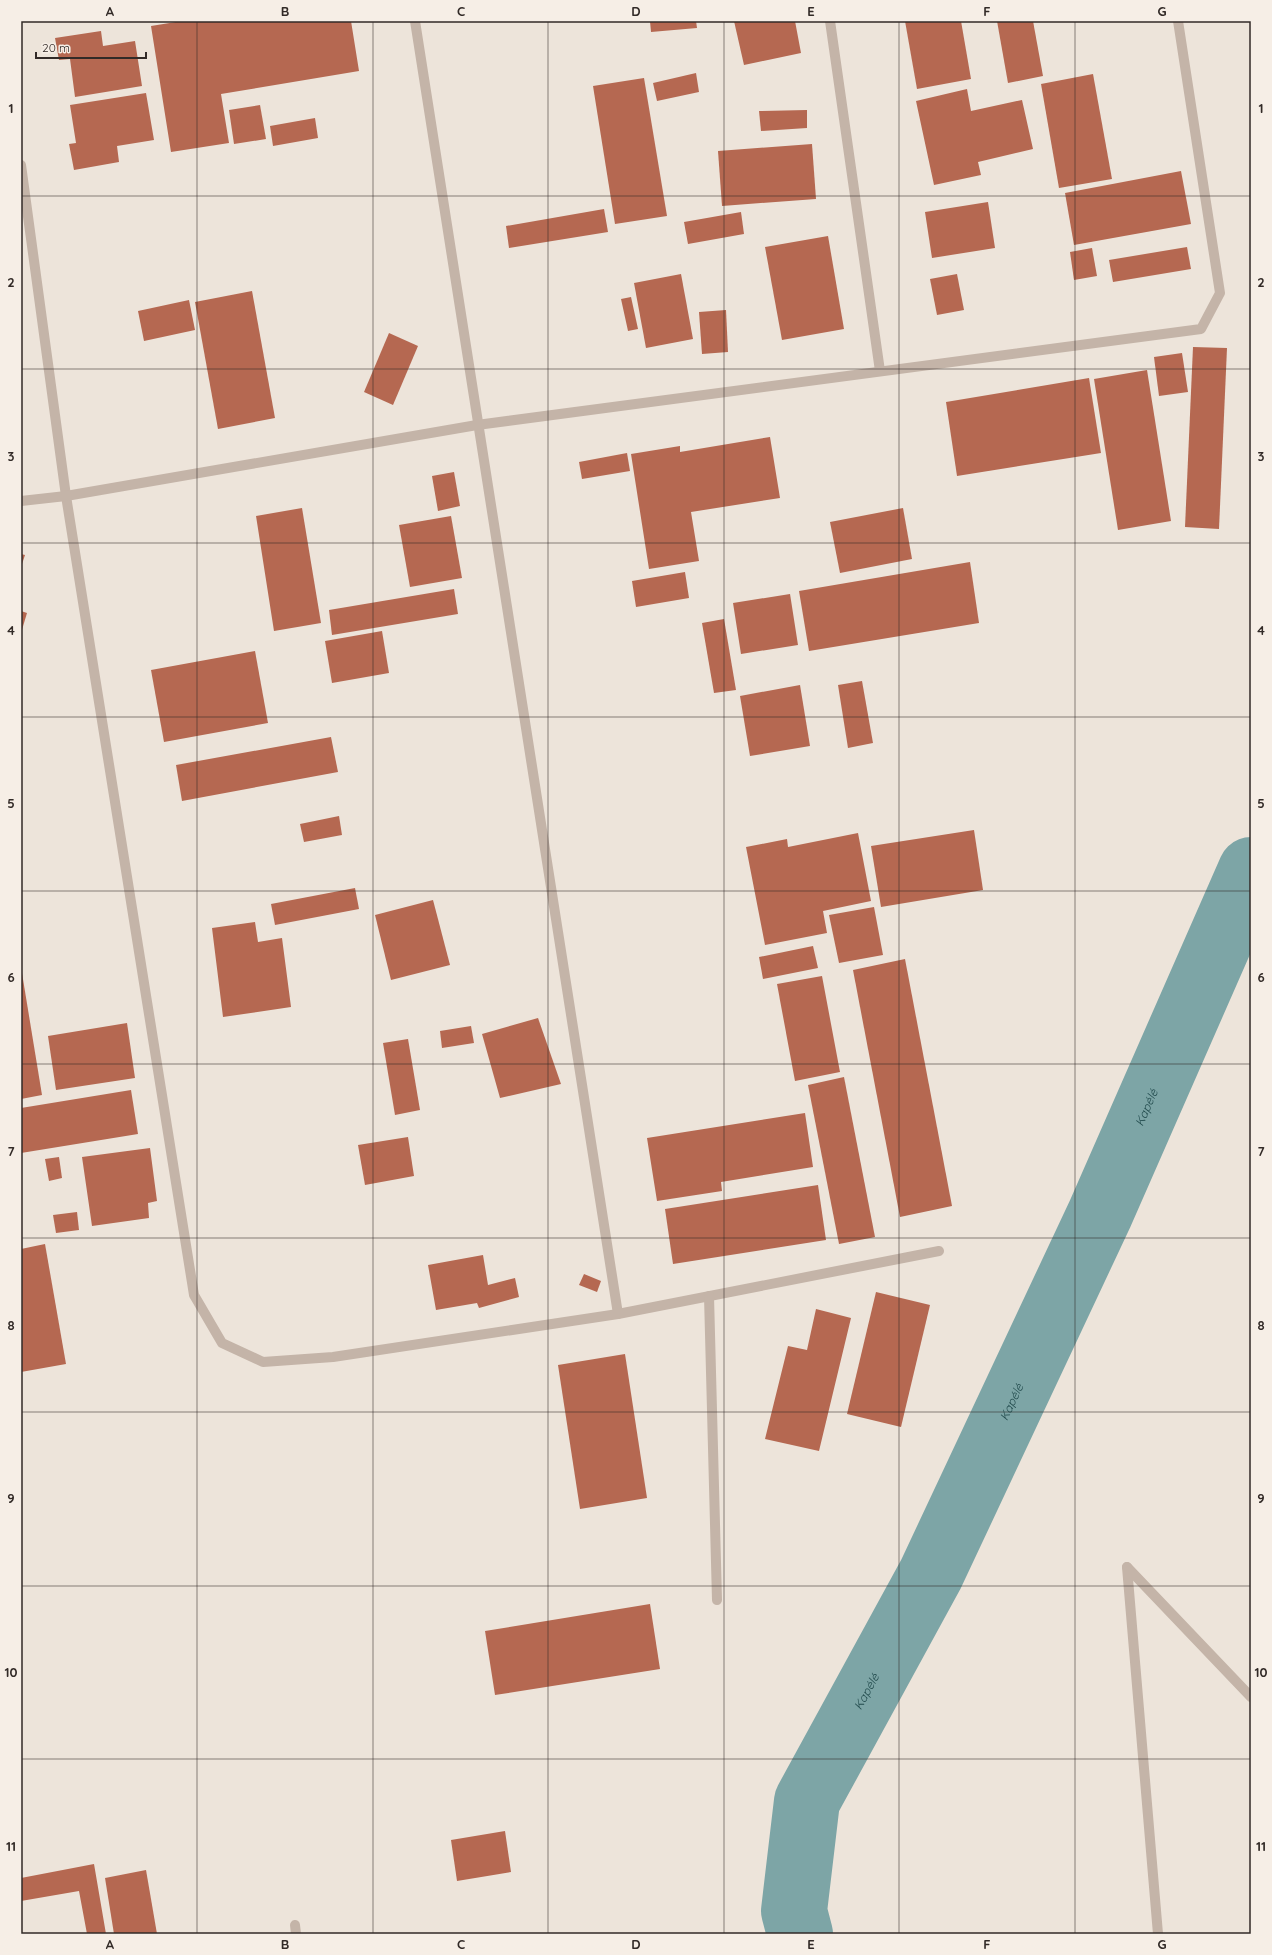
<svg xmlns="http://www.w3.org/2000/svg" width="1272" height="1955" font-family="Quicksand,sans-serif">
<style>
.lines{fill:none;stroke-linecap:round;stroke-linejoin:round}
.river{stroke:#7da5a6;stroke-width:66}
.building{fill:#b56851}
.minor{stroke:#c4b4a8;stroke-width:10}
.grid{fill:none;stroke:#322a27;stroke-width:1;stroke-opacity:0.55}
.labels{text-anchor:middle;stroke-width:3;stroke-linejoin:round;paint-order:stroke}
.water-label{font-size:12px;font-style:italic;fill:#224b4d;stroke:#f6eee6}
.neatline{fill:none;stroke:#322a27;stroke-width:1.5}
.grid-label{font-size:13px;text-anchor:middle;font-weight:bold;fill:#322a27}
</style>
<rect width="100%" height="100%" fill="#ede4da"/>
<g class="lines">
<path class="river" id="s1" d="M800 1934 794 1911 807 1801 931 1574 1100 1214 1251 870"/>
</g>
<g class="building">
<polygon points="182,21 351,21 359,71 221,94 229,143 171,152 151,26"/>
<polygon points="650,21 696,21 697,28 651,32"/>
<polygon points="734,21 795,21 801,53 744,65"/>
<polygon points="905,21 961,21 971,79 917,89"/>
<polygon points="997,21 1033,21 1043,76 1008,83"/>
<polygon points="101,31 103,46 135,41 142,86 75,97 70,59 59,60 55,38"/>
<polygon points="696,73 699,92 657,101 653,83"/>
<polygon points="1093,74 1112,179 1059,188 1041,84"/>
<polygon points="644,78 667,216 615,224 593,86"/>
<polygon points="967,89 971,111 1022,100 1033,149 978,162 981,175 934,185 916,101"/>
<polygon points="146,93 154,140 117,146 119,162 74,170 69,144 76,143 70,105"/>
<polygon points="260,105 266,139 234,144 229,110"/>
<polygon points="807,110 807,128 761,131 759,111"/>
<polygon points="315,118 318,138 273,146 270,126"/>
<polygon points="812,144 816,199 722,206 718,151"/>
<polygon points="1181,171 1191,224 1074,245 1065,193"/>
<polygon points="988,202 995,248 932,258 925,212"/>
<polygon points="604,209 608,232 509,248 506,226"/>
<polygon points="741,212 744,234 688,244 684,222"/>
<polygon points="828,236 844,329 782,340 765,247"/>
<polygon points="1187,247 1191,269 1113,282 1109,260"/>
<polygon points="1092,248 1097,276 1074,280 1070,252"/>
<polygon points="681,274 693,339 646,348 634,283"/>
<polygon points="957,274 964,310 937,315 930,279"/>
<polygon points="252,291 275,418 218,429 195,302"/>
<polygon points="631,297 638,329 628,331 621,299"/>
<polygon points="189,300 195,330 144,341 138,311"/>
<polygon points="726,310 728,352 702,354 699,312"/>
<polygon points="389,333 418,346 393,405 364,392"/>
<polygon points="1193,347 1227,348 1219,529 1185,527"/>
<polygon points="1182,353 1188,392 1159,396 1154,357"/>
<polygon points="1147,370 1171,521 1118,530 1094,379"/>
<polygon points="1089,378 1101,453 957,476 946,402"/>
<polygon points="770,437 780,498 691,512 699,561 649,569 631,454 680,446 680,452"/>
<polygon points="627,453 630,471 582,479 579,462"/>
<polygon points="454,472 460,506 438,511 432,476"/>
<polygon points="302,508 321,623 274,631 256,516"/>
<polygon points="903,508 912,559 840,573 830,522"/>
<polygon points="451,516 462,578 410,587 399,525"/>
<polygon points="21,554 25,555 21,567"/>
<polygon points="970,562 979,623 809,651 799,591"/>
<polygon points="685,572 689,598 636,607 632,581"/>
<polygon points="454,589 458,614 332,635 329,610"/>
<polygon points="790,594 798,645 741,654 733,603"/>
<polygon points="21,611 27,613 21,633"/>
<polygon points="724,619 736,690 714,693 702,623"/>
<polygon points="382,631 389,673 332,683 325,641"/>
<polygon points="255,651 268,723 164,742 151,670"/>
<polygon points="862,681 873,743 848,748 838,685"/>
<polygon points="800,685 810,746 750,756 740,696"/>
<polygon points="331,737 338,772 182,801 176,765"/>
<polygon points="339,816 342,835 304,842 300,824"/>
<polygon points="974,830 983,890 881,907 871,846"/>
<polygon points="858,833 871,901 823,911 827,933 765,945 746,847 787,839 788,847"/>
<polygon points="355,888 359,909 275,925 271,904"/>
<polygon points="433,900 450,965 391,980 375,915"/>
<polygon points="874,907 883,955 839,963 829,915"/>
<polygon points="255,922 258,942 282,938 291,1007 223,1017 212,928"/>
<polygon points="813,946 818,968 763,979 759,957"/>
<polygon points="905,959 952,1206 900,1217 853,970"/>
<polygon points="21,967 42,1095 21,1099"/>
<polygon points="822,976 840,1072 795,1081 777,984"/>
<polygon points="538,1018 561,1084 500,1098 482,1034"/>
<polygon points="127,1023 135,1078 56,1090 48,1036"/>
<polygon points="471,1026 474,1043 442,1048 440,1031"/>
<polygon points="408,1039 420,1110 395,1115 383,1043"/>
<polygon points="844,1077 875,1237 839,1244 808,1085"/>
<polygon points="131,1090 138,1134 21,1153 21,1108"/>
<polygon points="805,1113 813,1167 721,1182 722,1191 657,1201 647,1138"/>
<polygon points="408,1137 414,1176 365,1185 358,1145"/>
<polygon points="150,1148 157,1201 148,1203 149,1218 92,1226 82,1157"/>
<polygon points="59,1157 62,1178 49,1181 45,1159"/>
<polygon points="818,1185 826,1240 673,1264 665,1209"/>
<polygon points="77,1212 79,1230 56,1233 53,1215"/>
<polygon points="45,1244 66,1364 21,1372 21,1249"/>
<polygon points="483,1255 488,1285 515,1278 519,1297 479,1308 477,1303 436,1310 428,1265"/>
<polygon points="584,1274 601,1281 597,1292 579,1285"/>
<polygon points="876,1292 930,1305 901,1427 847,1414"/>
<polygon points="816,1309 851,1318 819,1451 765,1439 788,1346 807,1350"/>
<polygon points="625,1354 647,1498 580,1509 558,1365"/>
<polygon points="650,1604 660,1669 495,1695 485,1631"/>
<polygon points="505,1831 511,1872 457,1881 451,1840"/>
<polygon points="94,1864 106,1934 87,1934 79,1891 21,1901 21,1878"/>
<polygon points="146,1870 157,1934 114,1934 105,1878"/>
</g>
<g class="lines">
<g class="minor">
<polyline points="415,21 618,1314"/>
<polyline points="830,21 880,371"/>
<polyline points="21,165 66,496 194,1295 222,1343 263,1362 333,1357 618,1314 939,1251"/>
<polyline points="21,501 66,496 477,425 1201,329 1220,293 1178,21"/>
<polyline points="709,1296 717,1600"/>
<polyline points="1127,1567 1158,1934"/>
<polyline points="1127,1567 1251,1697"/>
<polyline points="295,1925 296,1934"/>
</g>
</g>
<path class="grid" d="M197 21V1934M373 21V1934M548 21V1934M724 21V1934M899 21V1934M1075 21V1934M21 196H1251M21 369H1251M21 543H1251M21 717H1251M21 891H1251M21 1064H1251M21 1238H1251M21 1412H1251M21 1586H1251M21 1759H1251"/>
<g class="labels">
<g class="water-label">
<text dy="4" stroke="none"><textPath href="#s1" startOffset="907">Kapélé</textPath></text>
<text dy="4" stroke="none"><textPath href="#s1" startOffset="583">Kapélé</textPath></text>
<text dy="4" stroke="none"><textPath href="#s1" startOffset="259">Kapélé</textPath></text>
</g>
</g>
<rect width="1272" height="1955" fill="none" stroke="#f6eee6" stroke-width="44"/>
<path d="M36 52v6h110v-6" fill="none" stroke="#322a27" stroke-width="2"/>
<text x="42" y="52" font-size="12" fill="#322a27" stroke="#f6eee6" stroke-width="3" paint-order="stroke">20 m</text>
<rect x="22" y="22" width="1228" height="1911" class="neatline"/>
<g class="grid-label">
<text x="110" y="16">A</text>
<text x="285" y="16">B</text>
<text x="461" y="16">C</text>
<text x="636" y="16">D</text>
<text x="811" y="16">E</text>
<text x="987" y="16">F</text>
<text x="1162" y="16">G</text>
<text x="11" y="113">1</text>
<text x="1261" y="113">1</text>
<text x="11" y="287">2</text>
<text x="1261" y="287">2</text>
<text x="11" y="461">3</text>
<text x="1261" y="461">3</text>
<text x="11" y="635">4</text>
<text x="1261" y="635">4</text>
<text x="11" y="808">5</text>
<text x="1261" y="808">5</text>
<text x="11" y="982">6</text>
<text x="1261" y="982">6</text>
<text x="11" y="1156">7</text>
<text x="1261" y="1156">7</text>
<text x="11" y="1330">8</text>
<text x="1261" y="1330">8</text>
<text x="11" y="1503">9</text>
<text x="1261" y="1503">9</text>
<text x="11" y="1677">10</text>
<text x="1261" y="1677">10</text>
<text x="11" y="1851">11</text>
<text x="1261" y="1851">11</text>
<text x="110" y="1949">A</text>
<text x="285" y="1949">B</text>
<text x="461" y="1949">C</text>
<text x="636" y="1949">D</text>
<text x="811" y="1949">E</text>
<text x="987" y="1949">F</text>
<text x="1162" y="1949">G</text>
</g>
</svg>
